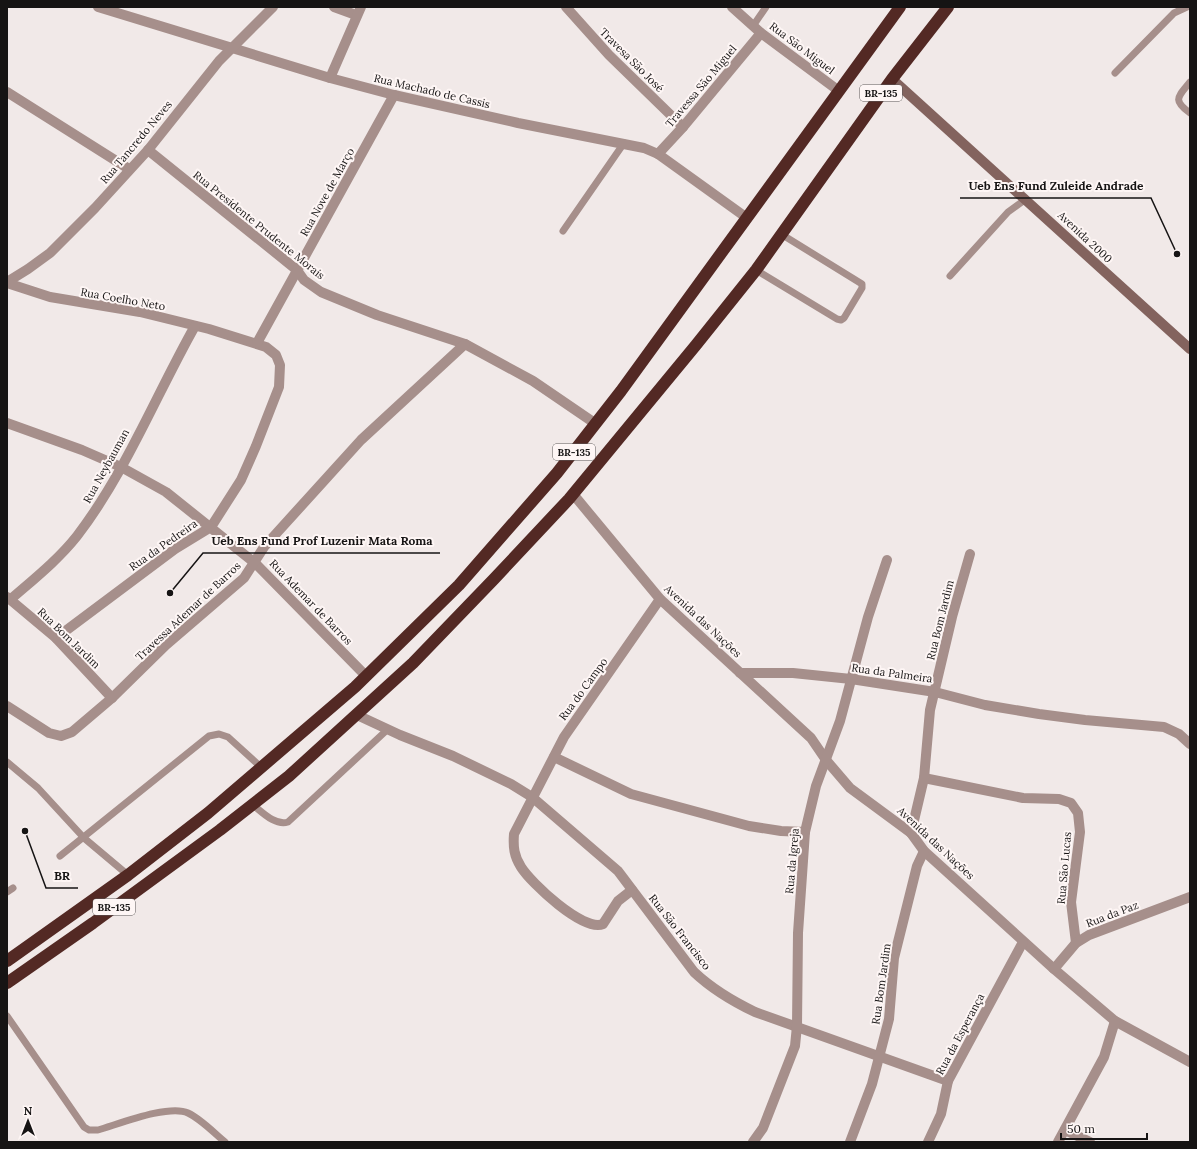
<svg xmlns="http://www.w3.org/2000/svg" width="1197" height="1149" font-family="Lora,serif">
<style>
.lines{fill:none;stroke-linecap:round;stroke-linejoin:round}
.lane{stroke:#a68f8b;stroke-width:7}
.street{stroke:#a68f8b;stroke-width:10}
.secondary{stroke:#83635e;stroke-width:10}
.highway{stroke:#532924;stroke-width:12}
.labels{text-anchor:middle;stroke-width:4;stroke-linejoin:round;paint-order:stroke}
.shield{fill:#fef6f5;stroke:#5c5858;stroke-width:1}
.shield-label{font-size:10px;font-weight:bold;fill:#161414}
.street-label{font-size:11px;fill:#161414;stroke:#fef6f5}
.leader{fill:none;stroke:#161414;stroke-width:1.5}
.callout-dot{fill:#161414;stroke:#fef6f5;stroke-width:1.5}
.callout-label{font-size:12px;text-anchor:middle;font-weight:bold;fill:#161414;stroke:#fef6f5;stroke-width:4;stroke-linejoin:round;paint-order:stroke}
</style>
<rect width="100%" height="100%" fill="#f1e9e8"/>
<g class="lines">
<g class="lane">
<polyline points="753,26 766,7"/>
<polyline points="1115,73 1174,13 1187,7"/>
<path d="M1190 82C1178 97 1172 100 1190 113"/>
<polyline points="563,231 624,143"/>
<polyline points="756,270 837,319 841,320 844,318 862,288 862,284 781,234"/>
<polyline points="950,276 1008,212 1026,199"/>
<polyline points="7,762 38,788 84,838 128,875"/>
<path d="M253 805C262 812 275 826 288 822L388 729"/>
<polyline points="60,856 209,736 219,734 228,737 262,768"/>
<polyline points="7,892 13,888"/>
<path d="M7 1016 84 1127 89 1130H98C119 1124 169 1104 188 1113 201 1119 214 1133 225 1142"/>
</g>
<g class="street">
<polyline points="98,7 330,78 394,95 518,123 644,148 658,154 747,218"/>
<polyline points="334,7 356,15"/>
<polyline points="566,7 609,55 683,127"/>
<polyline points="732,7 761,33 839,91"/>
<polyline points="330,78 361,7"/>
<polyline points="7,92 129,169"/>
<polyline points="148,150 297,270 304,280 321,292 377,315 465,344 533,381 596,424"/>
<polyline points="658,154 683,127 761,33"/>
<polyline points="7,282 28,269 50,253 95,208 148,150 219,61 273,7"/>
<polyline points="7,283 50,297 140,312 209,329 266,347 276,355 280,365 279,387 256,446 241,480 211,527 175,549 56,638"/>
<polyline points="257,343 394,95"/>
<polyline points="7,423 82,450 121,467 166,492 255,563 366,676"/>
<polyline points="573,494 660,599 811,738 826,760 850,788 911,833 924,851 1054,969 1115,1021 1190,1062"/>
<polyline points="7,597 56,638 112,698"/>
<path d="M11 599C34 579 58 560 77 536 126 472 156 395 195 326"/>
<polyline points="740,673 793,673 851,679 935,692 985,705 1039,714 1085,720 1164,727 1179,734 1190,744"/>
<polyline points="7,706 49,733 61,736 72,732 112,698 166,645 244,578 264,547 361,440 465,344"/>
<path d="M357 715 400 735 453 756 511 784 532 797 618 871 694 972C712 989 732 1001 755 1012L948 1081"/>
<polyline points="554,757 631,794 749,826 781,831 805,832"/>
<polyline points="924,778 1023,798 1059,799 1071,803 1078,813 1080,832 1071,902 1076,943"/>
<polyline points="911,833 924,778 930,710 952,617 970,554"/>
<path d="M632 890 618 901 603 924C583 932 531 883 521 867 514 856 513 847 514 834L564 737 660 599"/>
<polyline points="1054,969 1076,943 1089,935 1190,897"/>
<polyline points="1065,1130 1090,1142"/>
<polyline points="753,1142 763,1128 795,1046 797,1026 798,933 805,832 816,786 840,721 868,617 887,560"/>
<polyline points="850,1142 872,1084 889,1019 894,958 917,866 924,851"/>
<polyline points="928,1142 941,1114 948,1081 1023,942"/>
<polyline points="1058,1142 1104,1057 1115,1021"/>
</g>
<polyline class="secondary" points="892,79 1190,349"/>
<g class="highway">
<polyline points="7,961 128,875 208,813 355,687 459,585 557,473 621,391 900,7"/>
<polyline points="7,983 93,923 220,830 289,776 413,663 494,579 569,499 696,345 756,270 892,79 948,7"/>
</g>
</g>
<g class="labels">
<g class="shield">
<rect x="860" y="85" width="42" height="16" rx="3"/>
<rect x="553" y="444" width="42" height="16" rx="3"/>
<rect x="93" y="899" width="42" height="16" rx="3"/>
</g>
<g class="shield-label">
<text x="881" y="97">BR-135</text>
<text x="574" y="456">BR-135</text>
<text x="114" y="911">BR-135</text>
</g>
<g class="street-label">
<text transform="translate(802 48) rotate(37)" y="4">Rua São Miguel</text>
<text transform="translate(632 60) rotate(45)" y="4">Travesa São José</text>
<text transform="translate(701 86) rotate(-50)" y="4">Travessa São Miguel</text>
<text transform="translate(432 91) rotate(13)" y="4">Rua Machado de Cassis</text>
<text transform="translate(136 142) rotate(-50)" y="4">Rua Tancredo Neves</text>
<text transform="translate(327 192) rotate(-61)" y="4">Rua Nove de Março</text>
<text transform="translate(259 225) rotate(39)" y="4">Rua Presidente Prudente Morais</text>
<text transform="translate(1085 237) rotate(43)" y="4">Avenida 2000</text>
<text transform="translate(123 299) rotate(10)" y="4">Rua Coelho Neto</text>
<text transform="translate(106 466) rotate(-61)" y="4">Rua Neybauman</text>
<text transform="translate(163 545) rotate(-35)" y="4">Rua da Pedreira</text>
<text transform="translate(311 602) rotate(46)" y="4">Rua Ademar de Barros</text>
<text transform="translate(188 611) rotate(-43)" y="4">Travessa Ademar de Barros</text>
<text transform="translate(940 620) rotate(-76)" y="4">Rua Bom Jardim</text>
<text transform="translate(703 621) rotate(43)" y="4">Avenida das Nações</text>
<text transform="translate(69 638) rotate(44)" y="4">Rua Bom Jardim</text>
<text transform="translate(892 673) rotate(8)" y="4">Rua da Palmeira</text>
<text transform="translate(583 689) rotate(-54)" y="4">Rua do Campo</text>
<text transform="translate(936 843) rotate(43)" y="4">Avenida das Nações</text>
<text transform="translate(792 861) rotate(-85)" y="4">Rua da Igreja</text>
<text transform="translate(1064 868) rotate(-85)" y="4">Rua São Lucas</text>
<text transform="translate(1112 914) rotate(-21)" y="4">Rua da Paz</text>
<text transform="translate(680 932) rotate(52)" y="4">Rua São Francisco</text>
<text transform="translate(881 984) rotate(-82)" y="4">Rua Bom Jardim</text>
<text transform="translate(960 1034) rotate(-62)" y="4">Rua da Esperança</text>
</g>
</g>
<path class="leader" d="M1177 254L1151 198H960M170 593L203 553H440M25 831L46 888H78"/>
<g class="callout-dot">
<circle cx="1177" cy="254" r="4"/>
<circle cx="170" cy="593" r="4"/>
<circle cx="25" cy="831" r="4"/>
</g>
<g class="callout-label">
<text x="1056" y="190">Ueb Ens Fund Zuleide Andrade</text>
<text x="322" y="545">Ueb Ens Fund Prof Luzenir Mata Roma</text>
<text x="62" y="880">BR</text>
</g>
<rect width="1197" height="1149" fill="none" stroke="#161414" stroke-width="16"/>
<g transform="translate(28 1121)" stroke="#fef6f5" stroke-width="3" paint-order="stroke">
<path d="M0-3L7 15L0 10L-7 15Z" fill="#161414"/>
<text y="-6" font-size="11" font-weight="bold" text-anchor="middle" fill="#161414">N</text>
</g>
<path d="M1061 1133v6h86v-6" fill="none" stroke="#161414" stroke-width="2"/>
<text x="1067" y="1133" font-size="12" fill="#161414" stroke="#fef6f5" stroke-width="3" paint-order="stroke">50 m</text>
</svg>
